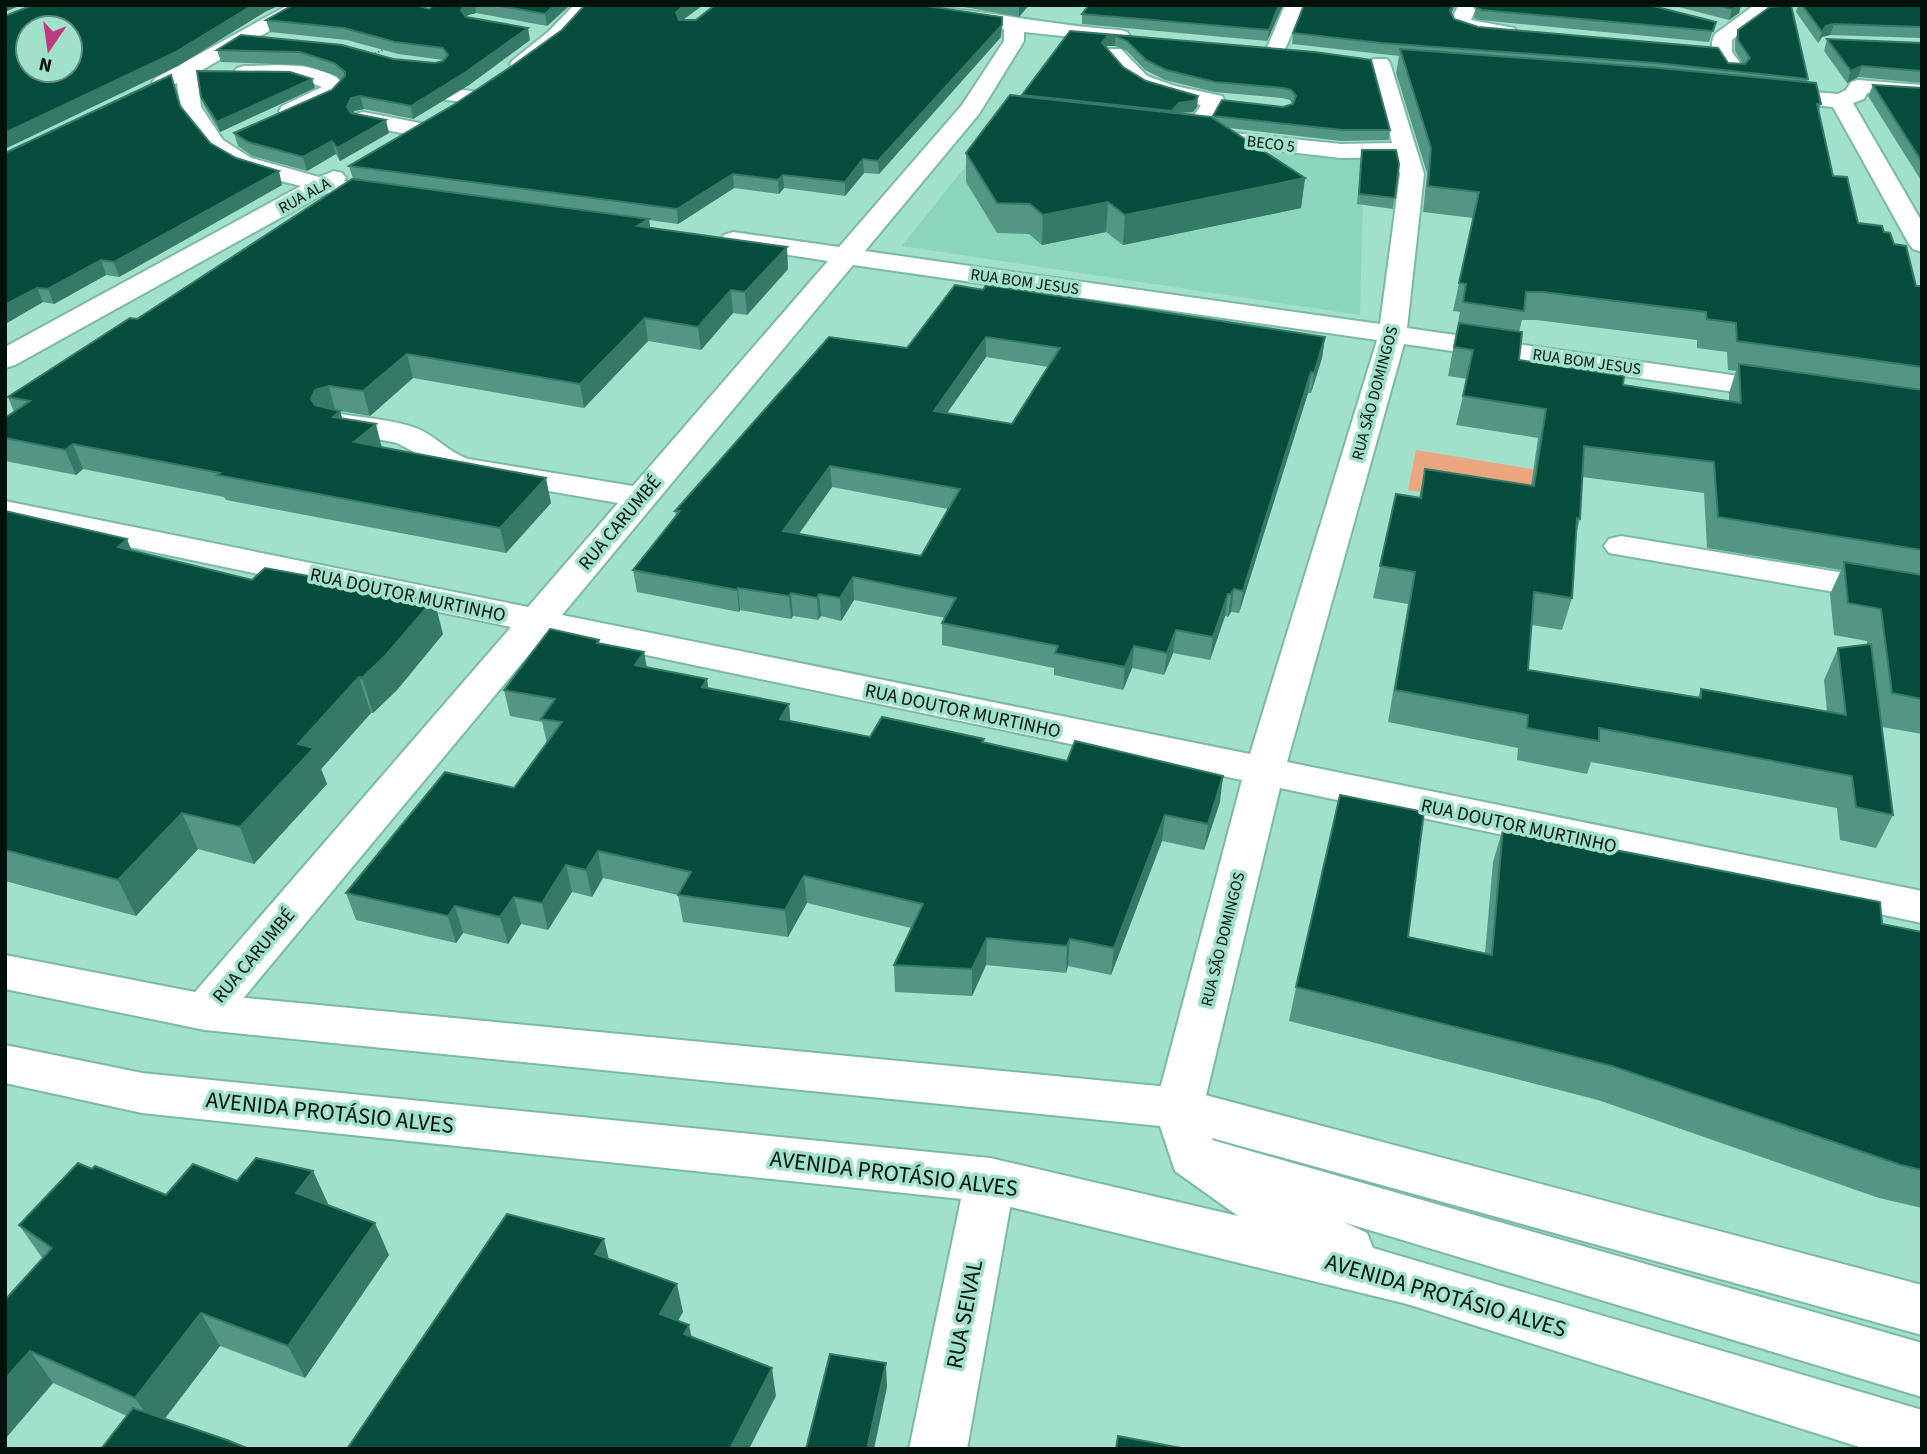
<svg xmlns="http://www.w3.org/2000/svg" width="1927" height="1454" font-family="'Source Sans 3',sans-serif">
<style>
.built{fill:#8cd5bd}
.green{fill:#eaa77f}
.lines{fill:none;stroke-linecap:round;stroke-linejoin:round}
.minor-casing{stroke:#7bb9a4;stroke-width:4}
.major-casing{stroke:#7bb9a4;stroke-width:4}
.path{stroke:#537b6d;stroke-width:2.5;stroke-dasharray:1 2.5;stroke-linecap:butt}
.minor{fill:#fff;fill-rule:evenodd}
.major{fill:#fff;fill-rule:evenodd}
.wall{fill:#549684;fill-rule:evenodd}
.shaded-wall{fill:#357967}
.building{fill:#074d3d;stroke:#357967;stroke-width:2;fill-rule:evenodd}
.labels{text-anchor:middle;stroke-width:7;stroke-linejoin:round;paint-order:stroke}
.far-street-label{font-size:16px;fill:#00110b;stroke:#a1e0ca}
.street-label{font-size:19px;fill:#00110b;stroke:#a1e0ca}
.near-street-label{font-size:23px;fill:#00110b;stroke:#a1e0ca}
</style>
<rect width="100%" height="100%" fill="#a1e0ca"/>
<polygon class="built" points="1004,118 1364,159 1360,315 902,246"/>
<polygon class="green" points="1416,450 1580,477 1578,518 1408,490"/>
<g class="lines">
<g class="minor-casing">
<g id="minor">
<path d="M288 5H314L197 73 201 107 223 140 251 158 319 177 334 171 342 173 346 178 344 181 398 189 401 194 398 199 389 201 325 193 15 365 5 368V347L301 186C255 174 221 172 193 129 183 113 179 103 177 83L163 88 156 86 152 82 156 78Z"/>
<path d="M574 5H594C581 23 534 74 513 68L510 64 513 60 548 32Z"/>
<path d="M888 5C966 5 1041 25 1120 30L1127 32 1130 36 1127 40 1120 42 1024 32V41L979 114 865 251 1380 324 1400 174 1396 157 1341 158 1171 138 1168 133 1178 116 1195 114 1201 105C1159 95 1130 90 1104 53L1107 49H1121L1147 76 1175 86 1222 96 1225 101 1210 125 1194 127 1193 129 1341 144 1392 143 1370 63 1373 59H1387L1390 63 1424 174 1407 328 1793 384 1798 390 1793 396 1783 399 1404 344 1287 762 1922 891V923L1280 788 1203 1108 1196 1122 1179 1128 1162 1122 1155 1108 1242 780 546 634 221 1025 205 1030 189 1025 182 1012 189 999 511 627 5 521V501L528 607 618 503 451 474 428 466 414 452 397 443 324 428 320 422 324 416 335 413C361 418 391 419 416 428 436 436 448 452 468 459L633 486 828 261 724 245 720 240 724 235 733 232 839 247 962 105 1004 41V29L897 11ZM853 265 1377 340 1250 754 562 615Z"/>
<polygon points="1285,5 1304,5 1283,54 1269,54 1266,50"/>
<path d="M1764 5 1770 10 1732 40V52L1746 71 1782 80 1786 84 1779 89 1838 94 1846 90 1851 82 1858 80 1922 85V97L1867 93 1864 99 1853 103 1922 222V252L1913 249 1909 244 1833 107 1761 100 1758 95 1761 90 1768 89 1732 80C1722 67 1705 51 1715 34L1753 6Z"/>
<path d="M1458 6H1472L1475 10 1471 20 1514 28 1517 32 1514 36C1497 40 1462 37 1450 23Z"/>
<path d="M244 66C274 66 326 59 346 87 334 102 301 120 282 116L279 111 282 106 322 87 304 80 237 76 234 72 237 68Z"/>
<polygon points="429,86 480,92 483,97 480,102 472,103 421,97 418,92 421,87"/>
<polygon points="363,112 425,124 428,129 425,134 417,136 355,124 352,119 355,114"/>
<polygon points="1621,536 1922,586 1922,607 1609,553 1604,546 1609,539"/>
<polygon points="1212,1140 1922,1343 1922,1397 1194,1177 1187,1162 1194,1147"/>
<polygon points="990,1158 1008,1164 1015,1180 967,1449 909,1449 965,1180 972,1164"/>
</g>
</g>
<g class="major-casing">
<polygon id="major" points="5,955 205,994 1179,1088 1922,1285 1922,1335 1212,1138 1214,1143 1295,1199 1367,1233 1373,1248 1922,1410 1922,1449 1866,1449 1407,1304 990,1202 142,1113 5,1083 5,1045 142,1073 990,1158 1238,1216 1175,1171 1160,1126 205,1030 5,989"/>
</g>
<polyline class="path" points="372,55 387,48"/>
<use href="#minor" class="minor"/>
<use href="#major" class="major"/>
</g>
<g class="wall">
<polygon points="428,5 570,5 547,26 476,13 468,15 467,17 530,40 469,85 413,119 364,109 354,111 353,114 389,133 340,161 336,154 307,171 252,156 238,146 234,133 332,90 341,80 337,76 303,65 221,62 217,50 241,35 393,59 435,63 444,60 398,54 347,40 270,32 266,20 429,9 434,6"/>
<polygon points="585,5 703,5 683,20 1001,37 879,174 864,173 845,196 784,188 779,194 734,188 678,224 649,220 650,228 788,269 747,315 733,313 701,350 648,341 584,408 413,378 370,416 340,411 342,418 382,448 551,503 506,553 226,500 224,497 83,469 76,475 5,461 5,418 14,412 8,397 137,319 353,179 349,166 455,104 512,66 562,30"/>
<polygon points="953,5 1029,5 1019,17"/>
<polygon points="1283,5 1267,41 1082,24 1082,14"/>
<polygon points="1472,5 1649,5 1716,22 1709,42 1480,20 1474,18 1476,8"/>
<polygon points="1671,5 1741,5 1739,13 1729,20"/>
<polygon points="1798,5 1922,5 1922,38 1830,35 1822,37 1818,43 1796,12"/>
<path d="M1451 14 1454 19 1478 27 1728 63 1743 64 1735 51V41L1738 30 1808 79 1807 82 1821 104 1819 111 1833 176 1858 223 1884 232 1894 244 1916 286H1922V734L1882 727 1893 815 1876 848 1840 840 1837 808 1591 762 1587 774 1517 760 1518 748 1388 722 1408 604 1373 598 1380 566 1419 498 1425 469 1531 486 1538 438 1456 425 1467 379 1448 376 1460 312 1453 311 1473 218 1423 212 1427 173 1396 73 1399 56 1292 44 1293 33ZM1522 320H1536L1697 340V348L1727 352 1728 370 1736 371 1729 393V401L1623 385 1519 360V332ZM1582 477 1704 493 1707 548 1841 570 1830 594 1834 635 1867 641V644L1838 648 1824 680 1827 712 1701 689 1698 697 1528 670 1532 625 1562 630 1572 598 1576 534 1580 519Z"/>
<path d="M1070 31 1315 52 1390 130 1389 140 1341 141 1229 128 1305 178 1301 208 1123 245 1106 232 1042 245 1029 234 997 233 966 182V153L1022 96ZM1107 46H1115L1127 51 1145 70 1165 80 1214 92 1282 98 1290 100 1292 104 1283 107 1213 116V118L1178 113 1193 112 1197 107 1198 96 1146 81 1123 67 1106 47Z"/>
<polygon points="1827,39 1922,43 1922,83 1858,77 1847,83 1824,51"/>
<polygon points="312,79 315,88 220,132 204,106 201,97"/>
<polygon points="1873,85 1922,88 1922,182 1868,96"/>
<polygon points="180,106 210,143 282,185 119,277 106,275 54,304 43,302 5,324"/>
<polygon points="1362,150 1399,164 1393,209 1357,204"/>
<path d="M955 285 1325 337 1322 358 1311 393H1308L1239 613 1231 612 1228 617 1225 616 1210 660 1173 653 1164 675 1132 668 1123 690 1054 675V668L942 645V623L945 618 854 600 841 621 821 616 818 620 793 616 791 619 740 610 739 612 637 592 633 570 676 516 675 511 907 348ZM986 357 1048 367 1012 424 947 413ZM832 487 948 509 921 556 799 534Z"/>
<polygon points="5,511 131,550 443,634 397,690 373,713 371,713 321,769 327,784 254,864 198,849 136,916 5,881"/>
<polygon points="599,640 600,644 644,652 647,667 707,679 708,688 789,704 790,721 870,737 984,739 984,742 1220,802 1204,850 1162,841 1111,975 1068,966 1066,973 986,965 972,996 895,992 894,965 911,928 807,903 788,937 683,922 678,895 603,878 592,897 572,892 548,930 521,924 508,944 463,933 456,943 356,920 346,893 514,788 547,743 542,722 510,716 504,690"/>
<polygon points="1503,828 1882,924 1922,932 1922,1208 1879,1198 1598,1100 1289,1021 1296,987 1408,937 1485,953 1493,862"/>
<polygon points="92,1169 166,1195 237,1181 313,1171 328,1204 327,1205 389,1255 305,1378 220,1346 164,1419 127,1416 53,1383 5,1439 5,1300 43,1259 19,1225"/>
</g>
<g class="shaded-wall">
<polygon points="5,5 21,5 5,12"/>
<polygon points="253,5 280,5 265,12 178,66 5,149 5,133"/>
<polygon points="465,5 475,5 476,13 468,15 463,22 461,10"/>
<polygon points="555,5 570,5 547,26 545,14"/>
<polygon points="685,5 703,5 677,24 676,12"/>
<polygon points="1019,5 1029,5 1019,17"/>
<polygon points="1279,5 1283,5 1267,41 1269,30"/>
<polygon points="1452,5 1455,5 1448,22 1450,11"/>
<polygon points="1738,5 1741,5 1739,13 1729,20 1732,9"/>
<polygon points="1834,24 1830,35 1822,37 1818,43 1822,32 1826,26"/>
<polygon points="1002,25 1001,37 879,174 878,161"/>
<polygon points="528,28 530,40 469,85 413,119 411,106"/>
<polygon points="1107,36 1115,36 1115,46 1107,46 1101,53 1102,43"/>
<polygon points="1862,66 1858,77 1847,83 1851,71"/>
<polygon points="312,79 315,88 220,132 217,122"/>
<polygon points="360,96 364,109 354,111 350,120 347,107 351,98"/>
<polygon points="1198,96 1197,107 1193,112 1178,113 1171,122 1172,111 1179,103"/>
<polygon points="386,120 389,133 340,161 337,148"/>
<polygon points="332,141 336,154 307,171 303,157"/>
<polygon points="863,159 864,173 845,196 845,182"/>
<polygon points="279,171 282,185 119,277 114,262"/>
<polygon points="733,174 734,188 678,224 677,209"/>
<polygon points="783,175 784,188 779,194 778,180"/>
<polygon points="1305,178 1301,208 1123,245 1125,215"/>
<polygon points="1108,202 1106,232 1042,245 1043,215"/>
<polygon points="649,219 652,241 637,226"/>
<polygon points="787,247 788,269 747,315 745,292"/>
<polygon points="101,260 106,275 54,304 48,289"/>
<polygon points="37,288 43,302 5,324 5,305"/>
<polygon points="731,290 733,313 701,350 698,327"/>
<polygon points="645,318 648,341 584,408 580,384"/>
<polygon points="986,337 986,357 934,432 934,411"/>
<polygon points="1325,337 1322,358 1311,393 1314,373"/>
<polygon points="407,354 413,378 370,416 363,391"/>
<polygon points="1311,372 1308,393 1239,613 1243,591"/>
<polygon points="329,386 335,410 318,423 311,399 315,390"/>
<polygon points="340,411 347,435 333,417"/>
<polygon points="376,424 382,448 354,442"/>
<polygon points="73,444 83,469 76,475 65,450"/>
<polygon points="830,466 832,487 785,553 783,531"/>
<polygon points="546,478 551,503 506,553 500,528"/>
<polygon points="127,539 141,574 118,547"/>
<polygon points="853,577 854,600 841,621 840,598"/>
<polygon points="738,588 740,610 739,612 737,590"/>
<polygon points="1234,589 1231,612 1228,617 1231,594"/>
<polygon points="791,593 793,616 791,619 789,596"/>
<polygon points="819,594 821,616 818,620 817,598"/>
<polygon points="1228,594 1225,616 1210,660 1213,637"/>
<polygon points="434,599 443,634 397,690 373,713 362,678"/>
<polygon points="1176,630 1173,653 1164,675 1167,653"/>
<polygon points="1134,646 1132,668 1123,690 1125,667"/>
<polygon points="644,652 648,678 635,665"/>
<polygon points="359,677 371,713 321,769 327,784 254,864 240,827 298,744"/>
<polygon points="707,679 710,705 702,687"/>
<polygon points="789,704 791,731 780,719"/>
<polygon points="1223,776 1220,802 1204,850 1208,824"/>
<polygon points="182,813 198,849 136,916 118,880"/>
<polygon points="1165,815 1162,841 1111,975 1114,948"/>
<polygon points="598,851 603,878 592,897 586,870"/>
<polygon points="566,865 572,892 548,930 542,903"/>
<polygon points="804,876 807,903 788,937 785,910"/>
<polygon points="514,897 521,924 508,944 500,917"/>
<polygon points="455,906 463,933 456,943 448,916"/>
<polygon points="987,938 986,965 972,996 972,969"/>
<polygon points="1070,939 1068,966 1066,973 1067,946"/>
<polygon points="313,1171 328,1204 311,1226 296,1193"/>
<polygon points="375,1223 389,1255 305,1378 288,1346"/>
<polygon points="604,1239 611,1268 595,1254"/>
<polygon points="677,1284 683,1312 666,1342 660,1314"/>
<polygon points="201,1313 220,1346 157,1429 135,1398"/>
<polygon points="689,1325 695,1353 684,1334"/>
<polygon points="30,1351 53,1383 5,1439 5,1379"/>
<polygon points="886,1363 887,1387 874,1449 867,1449"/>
<polygon points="772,1368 776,1396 749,1449 730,1449"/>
</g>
<g class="building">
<path d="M33 5H253L174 53 5 133V16ZM28 28H70V70H28Z"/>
<polygon points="293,5 416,5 429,9 434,5 465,5 461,10 466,17 528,28 466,72 411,106 360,96 351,98 347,107 351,113 386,120 337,148 332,141 303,157 248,142 234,133 332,90 345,76 345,72 334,63 300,52 217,50 241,35 342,45 393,59 435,63 443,61 448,55 443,48 395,42 344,28 266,20"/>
<polygon points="495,5 555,5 545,14"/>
<polygon points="585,5 685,5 676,12 679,20 696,20 715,5 920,5 1002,17 1002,25 878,161 863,159 845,182 783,175 778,180 733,174 677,209 349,166 455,104 512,66 562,30"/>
<polygon points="1089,5 1279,5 1269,30 1082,14"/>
<polygon points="1304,5 1452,5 1450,11 1454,19 1478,27 1718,48 1728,63 1745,64 1750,58 1738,40 1738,30 1770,7 1791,5 1808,79 1656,63 1382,43 1293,33"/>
<polygon points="1477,5 1649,5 1716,22 1713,31 1482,10 1477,8"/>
<polygon points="1716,5 1738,5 1732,9"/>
<polygon points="1802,5 1922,5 1922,27 1834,24 1826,26 1822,32"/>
<polygon points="1070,31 1315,52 1371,60 1390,130 1343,130 1213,116 1222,100 1283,107 1293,104 1296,96 1291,90 1283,88 1215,82 1166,70 1146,60 1127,41 1115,36 1107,36 1102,43 1123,67 1146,81 1198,96 1194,101 1179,103 1172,111 1022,95"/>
<polygon points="1827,39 1922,43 1922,71 1862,66 1851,71"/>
<polygon points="1400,49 1659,68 1816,83 1821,104 1817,104 1833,176 1847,177 1858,223 1882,226 1884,232 1890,233 1894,244 1906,246 1916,286 1922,286 1922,367 1737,341 1736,323 1707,319 1706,312 1543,292 1526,292 1524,311 1463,302 1466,284 1459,283 1479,192 1428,186 1431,148"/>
<polygon points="197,71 290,72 312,79 217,122 201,97"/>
<polygon points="171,75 180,106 210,143 236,158 279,171 114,262 101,260 48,289 37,288 5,305 5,153"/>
<polygon points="1873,85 1922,88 1922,162"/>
<polygon points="1010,95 1211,117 1305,178 1125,215 1108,202 1043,215 1030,204 997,203 966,153"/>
<polygon points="1362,150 1396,150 1399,164 1395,198 1359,194"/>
<polygon points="352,179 649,219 637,226 787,247 745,292 731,290 698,327 645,318 580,384 407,354 363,391 329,386 315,390 311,399 315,405 340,411 333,417 376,424 354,442 546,478 500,528 217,475 220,473 73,444 65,450 5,438 5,418 30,401 8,397 130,318 137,319"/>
<path d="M955 285 983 290 986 285 1325 337 1314 373 1311 372 1243 591 1234 589 1231 594H1228L1213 637 1176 630 1167 653 1134 646 1125 667 1055 653 1058 646 942 623 956 598 853 577 840 598 819 594 817 598 791 593 789 596 738 588 737 590 633 570 680 511H675L829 337 907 348ZM986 337 1060 348 1012 424 934 411ZM830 466 960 489 921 556 783 531Z"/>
<polygon points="1459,323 1522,332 1519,360 1624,376 1623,385 1741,403 1739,364 1922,390 1922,550 1718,517 1714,462 1584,446 1580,519 1577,518 1572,598 1534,592 1528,670 1701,698 1701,689 1846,715 1838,648 1871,644 1893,815 1856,807 1852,776 1599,728 1599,741 1527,728 1528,715 1395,690 1415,572 1380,566 1396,494 1421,498 1425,469 1534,486 1546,409 1463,396 1473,350 1454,347"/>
<polygon points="5,511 127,539 118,547 252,580 265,568 434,599 386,655 362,678 359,677 298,744 314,748 240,827 182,813 118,880 5,850"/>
<polygon points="1844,562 1922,575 1922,699 1892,693 1881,609 1848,603"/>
<polygon points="550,629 599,640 597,643 644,652 635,665 707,679 702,687 789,704 780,719 870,737 882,717 984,739 982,742 1067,761 1075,741 1223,776 1208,824 1165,815 1114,948 1070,939 1067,946 987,938 972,969 894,965 923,904 804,876 785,910 678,895 691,872 598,851 586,870 566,865 542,903 514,897 500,917 455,906 448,916 346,893 445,772 514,788 562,722 541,719 555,699 504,690"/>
<polygon points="1340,795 1424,812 1408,937 1492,955 1503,828 1880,902 1882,924 1922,932 1922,1170 1901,1165 1612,1066 1296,987"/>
<polygon points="256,1158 313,1171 296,1193 375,1223 288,1346 201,1313 135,1398 30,1351 5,1379 5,1300 52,1248 19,1225 78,1163 92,1169 95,1166 166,1195 193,1164 237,1181"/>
<polygon points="507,1214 604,1239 595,1254 677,1284 660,1314 689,1325 684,1334 772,1368 730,1449 347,1449"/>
<polygon points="830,1354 886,1363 867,1449 806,1449"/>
<polygon points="133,1408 227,1440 249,1449 101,1449"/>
<polygon points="1118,1436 1186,1449 1116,1449"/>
</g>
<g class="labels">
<g class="far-street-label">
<text transform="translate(1271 143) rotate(7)" y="6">BECO 5</text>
<text transform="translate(304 195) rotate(-29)" y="6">RUA ALA</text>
<text transform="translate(1025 281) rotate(8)" y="6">RUA BOM JESUS</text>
<text transform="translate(1587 361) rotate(8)" y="6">RUA BOM JESUS</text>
<text transform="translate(1374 393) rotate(-75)" y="6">RUA SÃO DOMINGOS</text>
<text transform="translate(1222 939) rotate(-76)" y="6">RUA SÃO DOMINGOS</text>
</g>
<g class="street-label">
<text transform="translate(619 522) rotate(-50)" y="7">RUA CARUMBÉ</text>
<text transform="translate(408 594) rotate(12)" y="7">RUA DOUTOR MURTINHO</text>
<text transform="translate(963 710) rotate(12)" y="7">RUA DOUTOR MURTINHO</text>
<text transform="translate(1519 825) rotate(12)" y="7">RUA DOUTOR MURTINHO</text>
<text transform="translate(253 955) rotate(-50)" y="7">RUA CARUMBÉ</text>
</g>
<g class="near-street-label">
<text transform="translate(330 1112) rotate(6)" y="8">AVENIDA PROTÁSIO ALVES</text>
<text transform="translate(894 1173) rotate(7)" y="8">AVENIDA PROTÁSIO ALVES</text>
<text transform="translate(1446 1295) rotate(16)" y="8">AVENIDA PROTÁSIO ALVES</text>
<text transform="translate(964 1314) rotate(-79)" y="8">RUA SEIVAL</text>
</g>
</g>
<rect width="1927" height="1454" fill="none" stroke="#00110b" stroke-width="14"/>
<g transform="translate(49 49) rotate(193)"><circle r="33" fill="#a1e0ca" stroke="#618d7e" stroke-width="2"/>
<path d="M0-5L12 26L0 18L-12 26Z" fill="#bd3a81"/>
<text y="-10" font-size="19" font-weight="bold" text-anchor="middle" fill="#00110b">N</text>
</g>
</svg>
